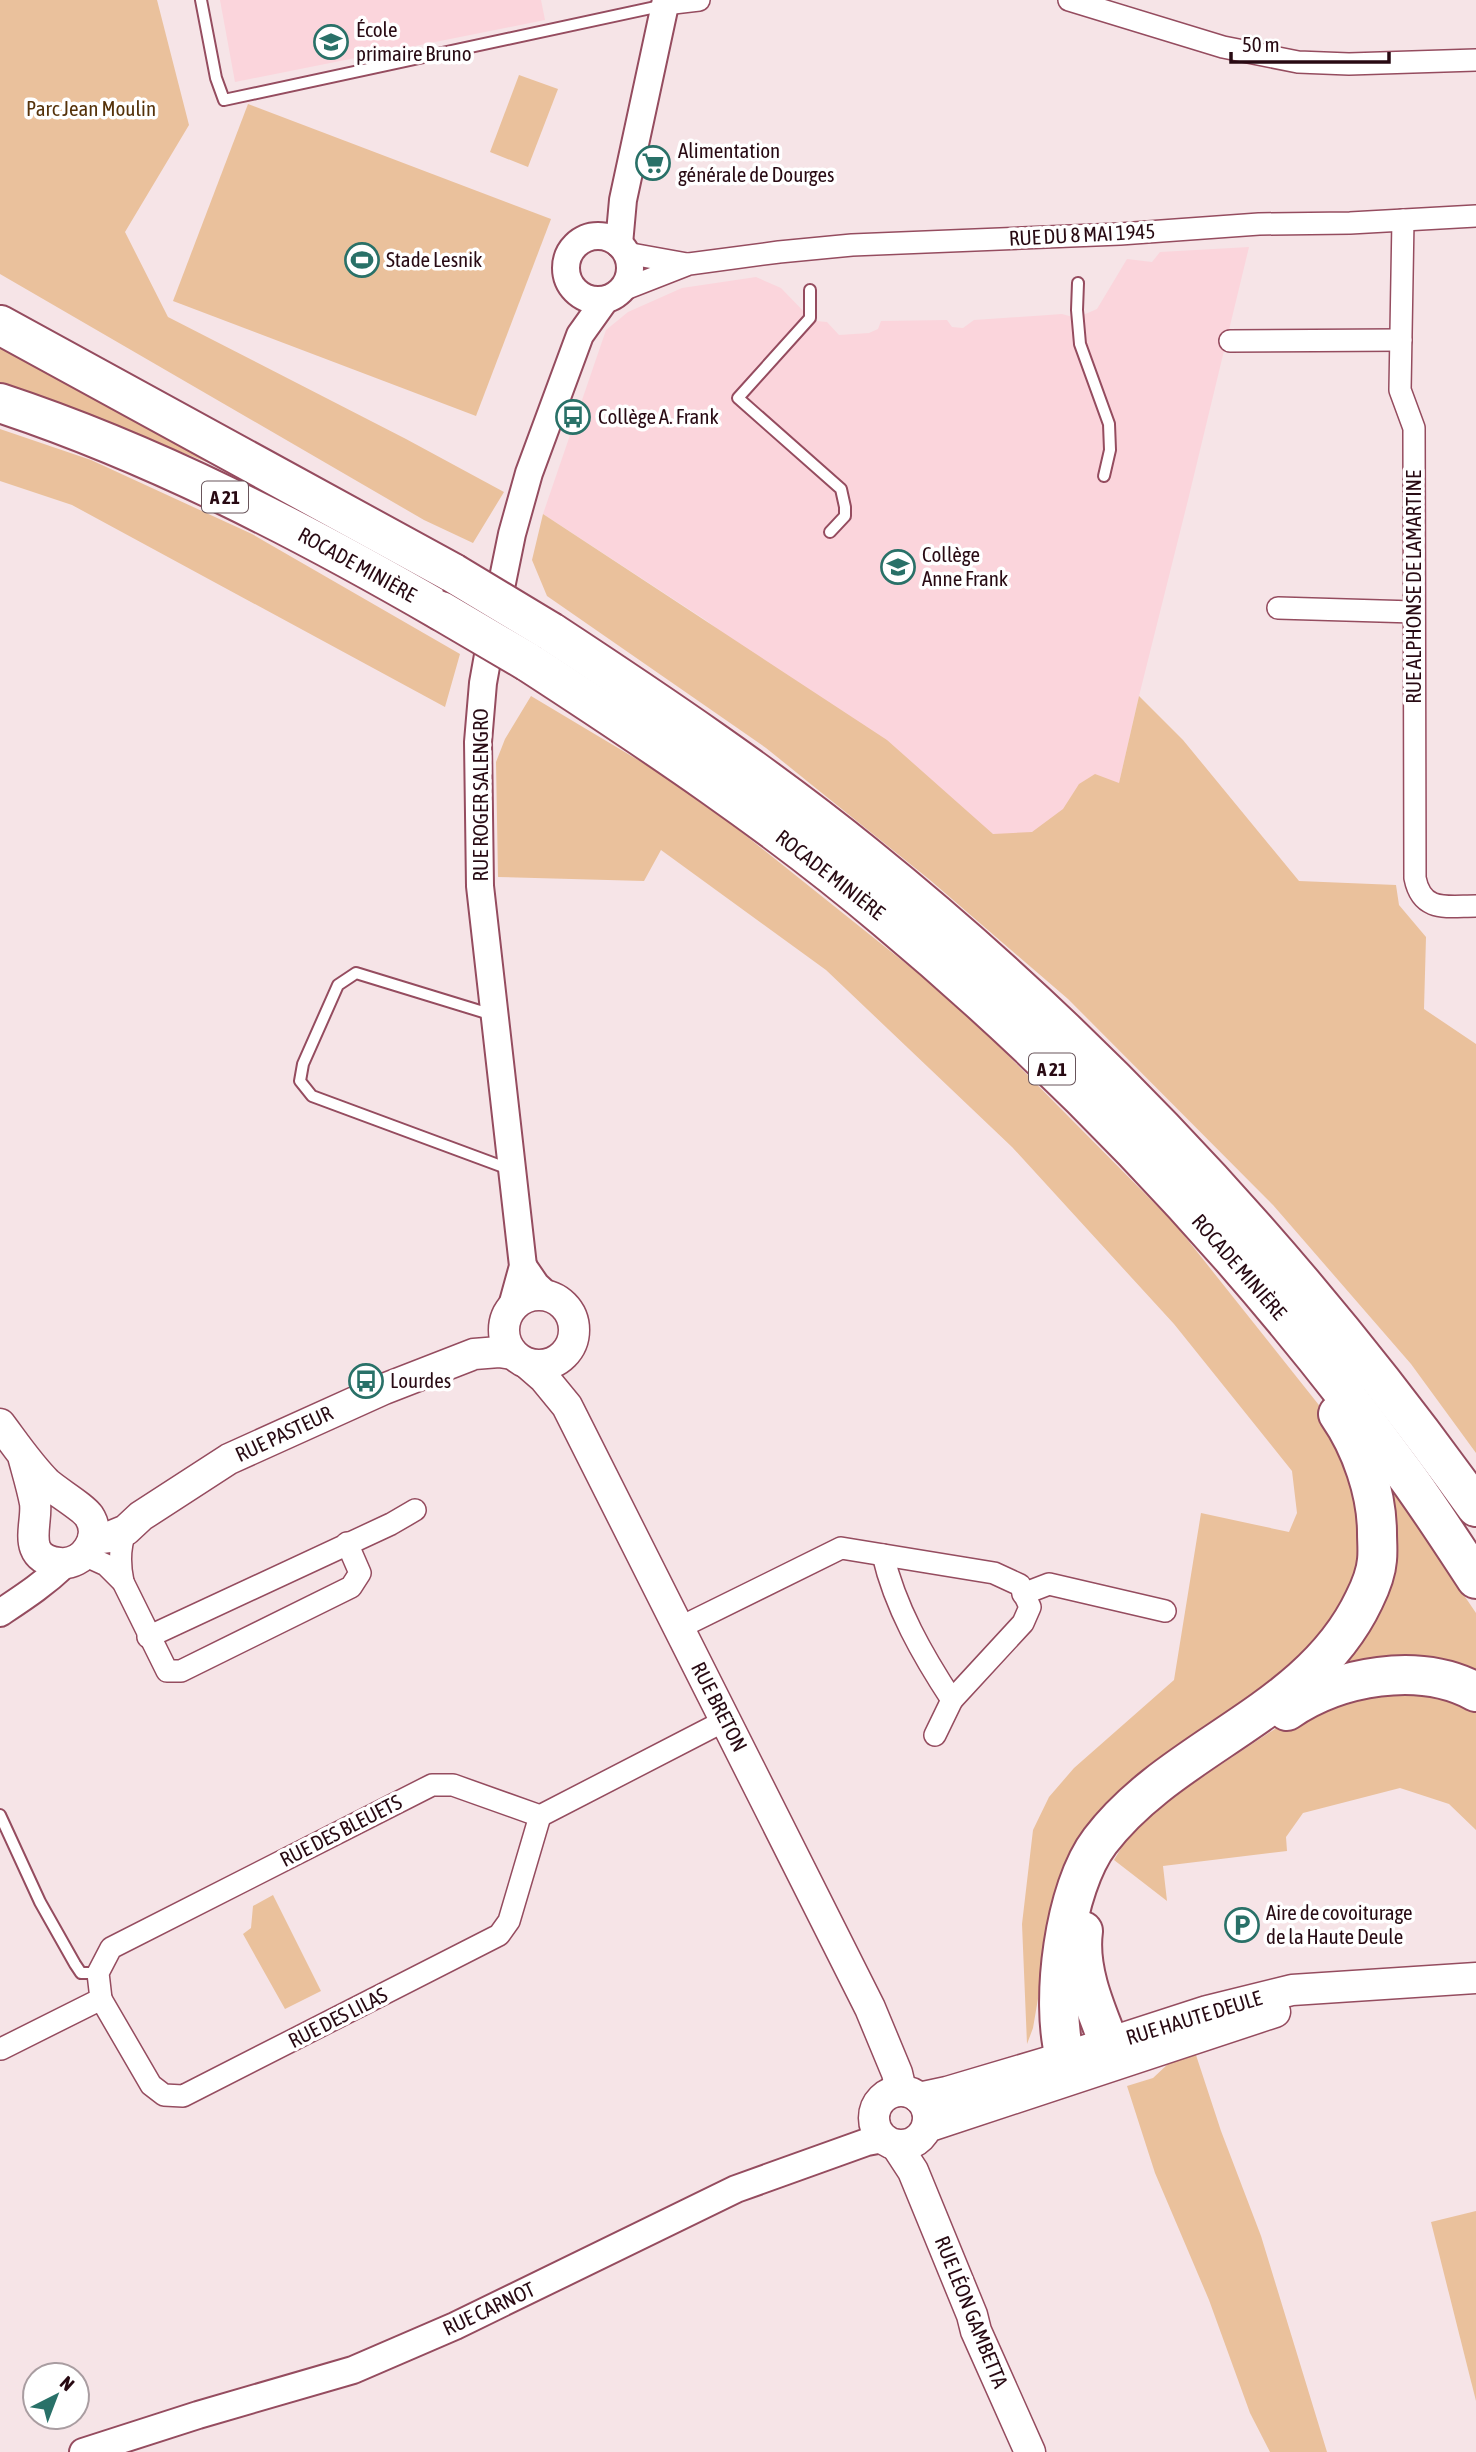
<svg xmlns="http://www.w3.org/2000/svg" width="1476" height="2452" font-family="'Asap Condensed',sans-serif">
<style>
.built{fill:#fbd5dc}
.green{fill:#eac19c}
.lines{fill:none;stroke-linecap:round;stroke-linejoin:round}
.service-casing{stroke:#954c5f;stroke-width:14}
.minor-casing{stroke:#954c5f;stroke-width:24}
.tertiary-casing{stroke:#954c5f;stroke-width:30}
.secondary-casing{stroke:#954c5f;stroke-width:33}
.motorway-casing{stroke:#954c5f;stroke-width:42}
.service{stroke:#fff;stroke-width:10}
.minor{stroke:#fff;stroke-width:21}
.tertiary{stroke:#fff;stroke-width:26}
.secondary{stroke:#fff;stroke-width:30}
.motorway{stroke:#fff;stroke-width:38}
.motorway-bridge-casing{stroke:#954c5f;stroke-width:42;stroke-linecap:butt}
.motorway-bridge{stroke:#fff;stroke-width:38}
.labels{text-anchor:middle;stroke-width:7;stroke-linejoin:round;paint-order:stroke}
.shield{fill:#fff;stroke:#68545a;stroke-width:2}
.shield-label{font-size:19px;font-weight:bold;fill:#280a13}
.poi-label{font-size:21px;fill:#280a13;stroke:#fff;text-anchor:start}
.park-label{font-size:21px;fill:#55320a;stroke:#fff}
.street-label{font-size:21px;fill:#280a13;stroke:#fff}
</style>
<rect width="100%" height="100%" fill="#f6e4e7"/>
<g class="built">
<polygon points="220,0 541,0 545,20 235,82"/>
<polygon points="1249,247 1188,500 1139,696 1088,918 707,621 543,514 606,330 628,312 682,288 756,277 781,288 810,318 816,321 827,322 839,335 869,333 878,329 881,321 947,320 952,327 963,328 974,320 1062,314 1076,318 1097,309 1127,259 1152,262 1160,252"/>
</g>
<g class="green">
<polygon points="0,0 157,0 189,125 125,232 168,317 406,439 504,492 473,543 424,520 0,274"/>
<polygon points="519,75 558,89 528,167 490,152"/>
<polygon points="248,104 551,219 476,416 173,301"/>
<polygon points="0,342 214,457 212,464 0,382"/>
<polygon points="0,429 91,460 252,534 460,654 445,707 72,505 0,481"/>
<polygon points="543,514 887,740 993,834 1032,832 1063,809 1079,784 1095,774 1119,783 1139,696 1183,740 1299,881 1396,885 1399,905 1426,937 1424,1009 1476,1044 1476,1453 1411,1364 1273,1205 1068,999 930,880 766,748 547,596 532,560"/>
<polygon points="531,696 690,791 959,1006 1175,1224 1330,1419 1367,1500 1368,1570 1331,1636 1143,1784 1046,1952 1033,2028 1027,2044 1022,1924 1033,1830 1049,1797 1074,1768 1174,1680 1201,1513 1289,1532 1297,1513 1292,1471 1174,1324 1012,1147 826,970 661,850 644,881 498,877 496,762 505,739"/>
<polygon points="1377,1467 1476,1613 1476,1684 1331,1682 1342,1651"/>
<polygon points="1372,1682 1476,1703 1476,1830 1449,1804 1400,1788 1303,1813 1286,1837 1287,1851 1163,1866 1167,1901 1114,1860 1127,1838 1156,1810 1193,1783 1302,1711"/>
<polygon points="273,1895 321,1991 285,2009 243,1934 251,1928 253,1906"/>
<polygon points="1196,2055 1221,2131 1261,2236 1327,2452 1270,2452 1250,2413 1209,2300 1155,2173 1127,2086 1153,2078 1168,2064"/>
<polygon points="1476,2211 1476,2401 1431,2222"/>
</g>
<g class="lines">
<g class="service-casing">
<g id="service">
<polyline points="201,0 216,78 224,100 665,5"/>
<polyline points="1078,283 1077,310 1080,344 1109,424 1110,450 1104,476"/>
<polyline points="810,290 810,318 738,398 841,489 845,507 845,516 830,532"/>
<polyline points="493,1015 356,973 338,985 303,1064 300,1081 312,1096 509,1169"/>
<polyline points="0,1815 40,1902 75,1964 81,1973 98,1973"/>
</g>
</g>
<g class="minor-casing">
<g id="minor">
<polyline points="1069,0 1223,47 1298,62 1349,64 1476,60"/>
<polyline points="665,4 699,0"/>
<path d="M1403 220 1400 390 1414 428 1415 878C1422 913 1447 906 1476 906"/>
<polyline points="626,253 687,264"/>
<polyline points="620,291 689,264 779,252 852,245 1120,234 1259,224 1350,223 1476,216"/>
<polyline points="1230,341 1401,340"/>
<polyline points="1278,608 1414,612"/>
<polyline points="84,1555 106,1565 123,1582 167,1671 181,1671 351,1587 360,1573 347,1543"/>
<path d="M883 1555C895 1607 923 1656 952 1700"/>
<path d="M123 1582C119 1563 119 1547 126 1530"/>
<polyline points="1023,1594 1049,1584 1165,1611"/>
<polyline points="679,1628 841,1548 994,1573 1020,1585 1030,1607 1023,1623 952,1700 935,1735"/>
<polyline points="148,1637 391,1524 415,1510"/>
<polyline points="101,1999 151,2085 164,2095 183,2096 499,1935 509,1921 540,1816"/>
<polyline points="1,2049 101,1999 98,1973 111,1948 432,1785 453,1785 540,1816 726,1720"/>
</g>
</g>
<g class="tertiary-casing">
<g id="tertiary">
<circle cx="598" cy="268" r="32"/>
<polyline points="619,244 623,200 666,0"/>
<polyline points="523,1266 536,1285 549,1297"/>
<polyline points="512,1306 523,1266 480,886 478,742 483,683 494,622 512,534 529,473 580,335 605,300"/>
<path d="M0 1613C24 1597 44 1584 65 1564"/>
<polyline points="83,2452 198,2415 353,2370 455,2326 736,2189 867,2142 883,2139"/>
</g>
</g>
<g class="secondary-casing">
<g id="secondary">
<circle cx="539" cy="1330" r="35"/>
<polyline points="529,1365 544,1378 567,1406 870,2008 897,2073 901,2090"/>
<path d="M0 1424C15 1444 29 1465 47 1483 57 1492 83 1507 89 1516 103 1537 84 1566 59 1563 20 1558 38 1524 35 1503 32 1487 27 1471 23 1456"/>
<polyline points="93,1539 109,1537 126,1530 141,1516 229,1459 384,1389 474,1354 499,1352 512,1354"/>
<circle cx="901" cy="2118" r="27"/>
<polyline points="919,2098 947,2092 1065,2057 1207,2011 1292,1990 1476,1978"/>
<polyline points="927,2127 1275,2012"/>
<polyline points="896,2145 913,2171 972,2315 976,2331 1030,2452"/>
</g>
</g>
<g class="motorway-casing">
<g id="motorway">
<polyline points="0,325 453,573"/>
<path d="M0 403C154 454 301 530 441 611"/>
<path d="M551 632C659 703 766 775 866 856 1099 1044 1302 1264 1476 1507"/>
<path d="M528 662C651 742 774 824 886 919 1081 1082 1255 1269 1405 1474 1430 1508 1453 1544 1476 1579"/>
<path d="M1287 1711C1338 1676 1419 1661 1476 1692"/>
<path d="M1083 1931C1078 1969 1095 2008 1109 2043"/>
<path d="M1065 2057C1050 2001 1064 1888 1100 1841 1173 1745 1310 1714 1364 1600 1370 1588 1376 1573 1377 1560 1378 1551 1377 1542 1377 1533 1377 1493 1361 1447 1338 1414"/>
</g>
</g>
<use href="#service" class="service"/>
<use href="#minor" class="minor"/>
<use href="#tertiary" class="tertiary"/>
<use href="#secondary" class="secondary"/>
<use href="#motorway" class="motorway"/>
<g class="motorway-bridge-casing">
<g id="motorway-bridge">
<polyline points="453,573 551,632"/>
<polyline points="441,611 528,662"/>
</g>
</g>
<use href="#motorway-bridge" class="motorway-bridge"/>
</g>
<defs>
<g id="school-ring" transform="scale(1.75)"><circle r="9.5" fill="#fff" stroke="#297168" stroke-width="1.5"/><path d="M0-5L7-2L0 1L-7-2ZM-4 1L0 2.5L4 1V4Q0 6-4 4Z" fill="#297168"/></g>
<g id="supermarket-ring" transform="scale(1.75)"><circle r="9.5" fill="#fff" stroke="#297168" stroke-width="1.5"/><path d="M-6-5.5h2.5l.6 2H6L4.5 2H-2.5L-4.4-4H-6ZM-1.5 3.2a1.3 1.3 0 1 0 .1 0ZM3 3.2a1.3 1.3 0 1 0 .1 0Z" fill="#297168"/></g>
<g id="stadium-ring" transform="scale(1.75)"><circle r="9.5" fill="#fff" stroke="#297168" stroke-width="1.5"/><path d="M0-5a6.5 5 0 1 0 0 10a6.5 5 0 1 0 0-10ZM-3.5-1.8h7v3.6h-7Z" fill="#297168"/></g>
<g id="bus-ring" transform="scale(1.75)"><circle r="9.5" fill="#fff" stroke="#297168" stroke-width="1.5"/><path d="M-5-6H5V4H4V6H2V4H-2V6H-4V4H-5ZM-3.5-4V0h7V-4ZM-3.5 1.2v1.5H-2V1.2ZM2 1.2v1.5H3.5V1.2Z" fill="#297168"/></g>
<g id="parking-ring" transform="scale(1.75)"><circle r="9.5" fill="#fff" stroke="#297168" stroke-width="1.5"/><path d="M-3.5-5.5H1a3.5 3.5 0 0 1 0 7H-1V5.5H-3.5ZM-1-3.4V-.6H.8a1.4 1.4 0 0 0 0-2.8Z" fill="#297168"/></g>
</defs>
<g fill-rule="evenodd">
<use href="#school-ring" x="331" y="42"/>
<use href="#supermarket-ring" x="653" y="163"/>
<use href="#stadium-ring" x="362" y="260"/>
<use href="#bus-ring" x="573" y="417"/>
<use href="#school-ring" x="898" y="567"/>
<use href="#bus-ring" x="366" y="1381"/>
<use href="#parking-ring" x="1242" y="1925"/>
</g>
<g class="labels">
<g class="shield">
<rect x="202" y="481.5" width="46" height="31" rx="5"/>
<rect x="1029" y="1053.5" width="46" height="31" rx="5"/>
</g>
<g class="shield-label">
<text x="225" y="504">A 21</text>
<text x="1052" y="1076">A 21</text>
</g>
<g class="poi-label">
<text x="356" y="37">École<tspan x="356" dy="24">primaire Bruno</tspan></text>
<text x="678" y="158">Alimentation<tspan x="678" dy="24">générale de Dourges</tspan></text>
<text x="386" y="267">Stade Lesnik</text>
<text x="598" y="424">Collège A. Frank</text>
<text x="922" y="562">Collège<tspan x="922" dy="24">Anne Frank</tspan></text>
<text x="390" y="1388">Lourdes</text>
<text x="1266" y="1920">Aire de covoiturage<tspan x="1266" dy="24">de la Haute Deule</tspan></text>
</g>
<g class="park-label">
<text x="91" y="116">Parc Jean Moulin</text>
</g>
<g class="street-label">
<text transform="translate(1082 235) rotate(-3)" y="7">RUE DU 8 MAI 1945</text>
<text transform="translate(357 565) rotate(29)" y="7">ROCADE MINIÈRE</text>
<text transform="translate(1414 587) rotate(-90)" y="7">RUE ALPHONSE DE LAMARTINE</text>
<text transform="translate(481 795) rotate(-90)" y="7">RUE ROGER SALENGRO</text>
<text transform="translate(830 875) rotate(38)" y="7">ROCADE MINIÈRE</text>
<text transform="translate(1239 1267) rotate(49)" y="7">ROCADE MINIÈRE</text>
<text transform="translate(284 1434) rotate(-25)" y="7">RUE PASTEUR</text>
<text transform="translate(719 1707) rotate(63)" y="7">RUE BRETON</text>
<text transform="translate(341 1831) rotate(-27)" y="7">RUE DES BLEUETS</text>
<text transform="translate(338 2018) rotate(-27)" y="7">RUE DES LILAS</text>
<text transform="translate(1194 2018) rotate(-17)" y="7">RUE HAUTE DEULE</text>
<text transform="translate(489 2309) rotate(-25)" y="7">RUE CARNOT</text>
<text transform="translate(971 2312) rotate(68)" y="7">RUE LÉON GAMBETTA</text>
</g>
</g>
<g transform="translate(56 2396) rotate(42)"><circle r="33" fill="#ffffff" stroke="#a99da1" stroke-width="2"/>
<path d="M0-5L12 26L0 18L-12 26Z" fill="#297168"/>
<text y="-10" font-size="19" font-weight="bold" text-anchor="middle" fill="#280a13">N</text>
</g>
<path d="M1231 52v10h158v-10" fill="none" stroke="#280a13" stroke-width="3.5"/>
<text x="1242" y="52" font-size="21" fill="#280a13" stroke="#ffffff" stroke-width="5" paint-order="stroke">50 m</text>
</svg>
